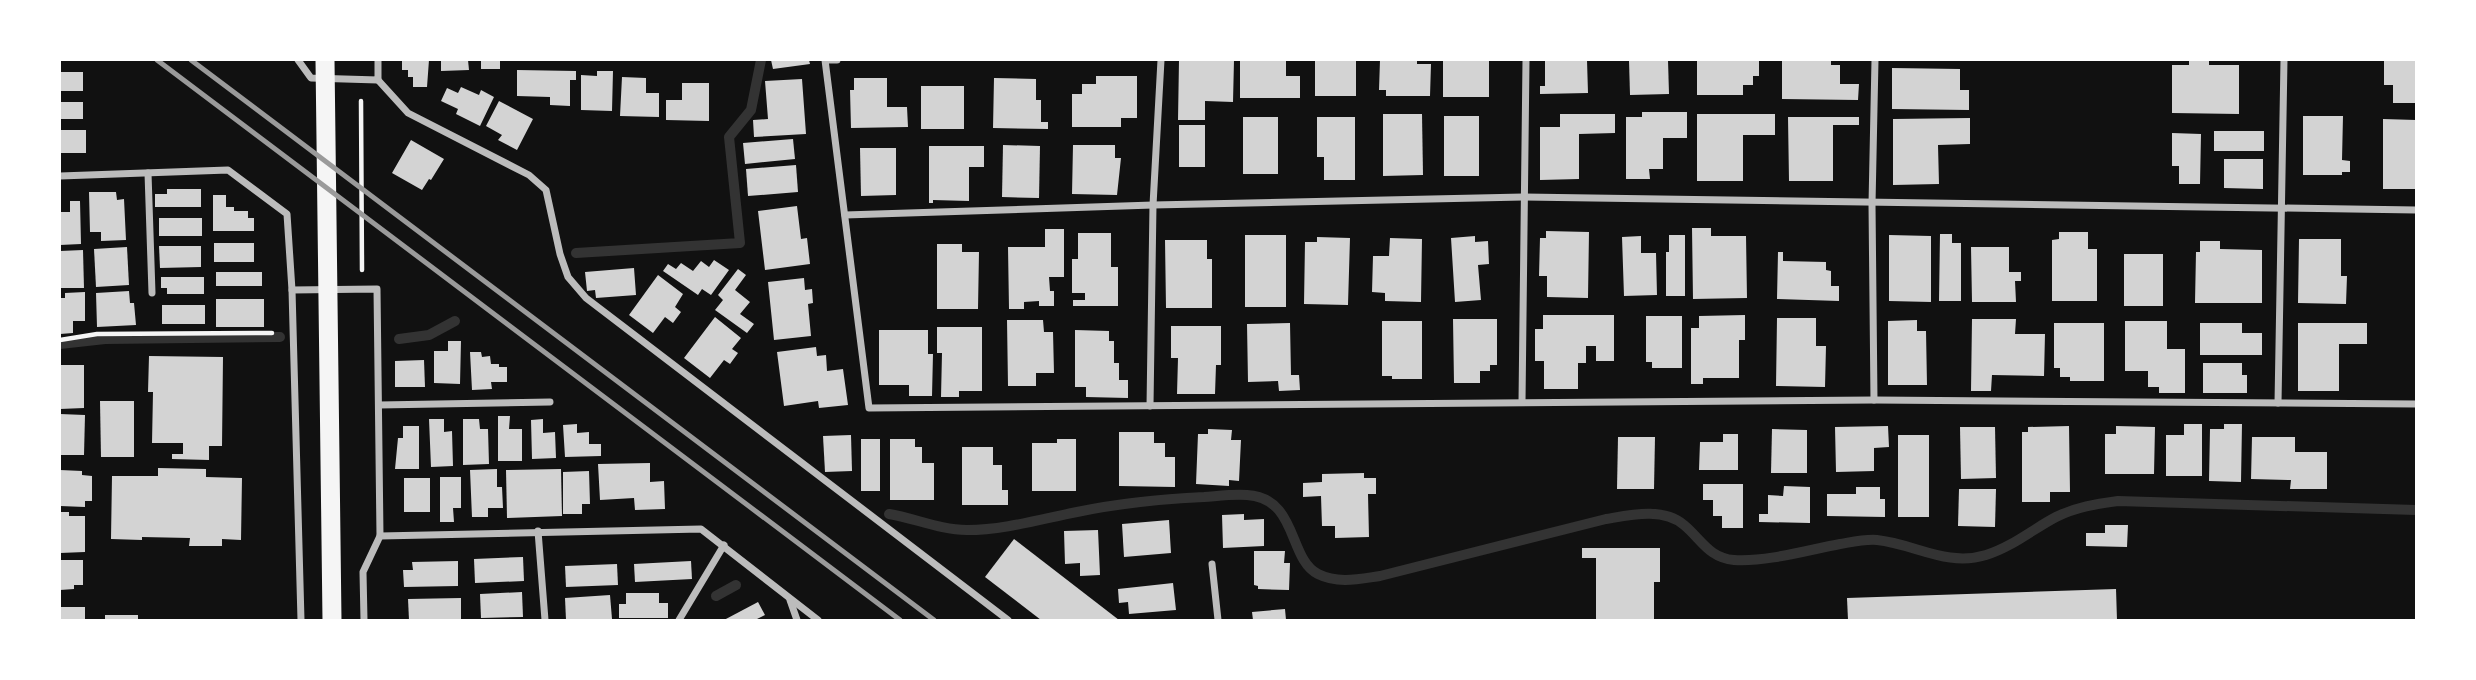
<svg xmlns="http://www.w3.org/2000/svg" width="2476" height="680" font-family="'Exo 2',sans-serif">
<style>
.lines{fill:none;stroke-linecap:round;stroke-linejoin:round}
.stream{stroke:#333;stroke-width:10}
.building{fill:#d3d3d3}
.path{stroke:#f5f5f5;stroke-width:4.5}
.minor{stroke:#bcbcbc;stroke-width:7}
.trunk{stroke:#f5f5f5;stroke-width:19}
.rail{stroke:#9a9a9a;stroke-width:5}
</style>
<rect width="100%" height="100%" fill="#111"/>
<g class="lines">
<g class="stream">
<polyline points="576,253 740,243 729,137 751,110 761,60"/>
<polyline points="399,339 429,335 455,321"/>
<polyline points="60,344 105,339 280,337"/>
<path d="M889 514C914 518 940 530 967 530 1004 530 1041 519 1077 512 1120 503 1161 499 1204 497 1218 496 1233 494 1247 495 1298 498 1288 559 1318 574 1338 584 1359 579 1380 576L1606 519C1630 515 1663 507 1684 525 1701 539 1709 558 1734 560 1767 562 1808 550 1840 544 1852 542 1865 539 1877 540 1915 544 1947 567 1986 555 2012 547 2033 529 2056 517 2076 507 2096 504 2118 501L2416 510"/>
<polyline points="716,596 736,585"/>
</g>
</g>
<g class="building">
<polygon points="402,60 429,60 427,87 413,87 413,77 408,77 408,70 402,70"/>
<polygon points="441,60 468,60 469,70 441,71"/>
<rect x="481" y="60" width="19" height="9"/>
<polygon points="771,60 809,60 810,64 773,69"/>
<polygon points="1179,60 1234,60 1233,102 1205,101 1205,120 1178,120"/>
<polygon points="1240,60 1286,60 1286,76 1300,76 1300,98 1240,98"/>
<rect x="1315" y="60" width="41" height="36"/>
<polygon points="1380,60 1417,60 1417,64 1431,64 1430,96 1386,96 1386,90 1379,90"/>
<rect x="1443" y="60" width="46" height="37"/>
<polygon points="1545,60 1587,60 1588,93 1540,94 1540,86 1545,86"/>
<polygon points="1629,60 1668,60 1669,94 1630,95"/>
<polygon points="1697,60 1759,60 1759,76 1753,76 1753,85 1743,85 1743,95 1697,95"/>
<polygon points="1782,60 1831,60 1831,65 1840,65 1840,84 1859,84 1858,100 1782,99"/>
<polygon points="2384,60 2416,60 2416,103 2393,103 2393,85 2384,85"/>
<polygon points="2189,61 2209,61 2209,65 2239,65 2239,114 2172,113 2172,65 2189,65"/>
<polygon points="1892,68 1960,69 1960,90 1969,90 1969,110 1892,109"/>
<polygon points="517,70 576,71 576,80 570,80 570,106 550,105 550,97 517,96"/>
<polygon points="597,71 613,71 612,111 581,110 581,75 597,76"/>
<rect x="60" y="72" width="23" height="19"/>
<polygon points="1096,76 1137,76 1137,118 1121,118 1121,127 1072,127 1072,94 1082,94 1082,84 1096,84"/>
<polygon points="622,77 646,78 646,93 659,93 659,117 620,116"/>
<polygon points="854,78 887,78 887,107 907,107 908,127 851,128 850,90 854,90"/>
<polygon points="994,78 1036,79 1036,100 1041,100 1041,122 1048,122 1048,129 993,128"/>
<polygon points="802,79 806,134 754,137 753,120 768,119 765,81"/>
<polygon points="682,83 709,83 709,121 666,120 666,100 682,100"/>
<rect x="921" y="86" width="43" height="43"/>
<polygon points="461,87 479,95 481,90 494,97 480,126 456,114 458,109 441,101 447,88 458,93"/>
<polygon points="499,101 533,119 517,150 498,140 502,135 486,126"/>
<rect x="60" y="102" width="23" height="17"/>
<polygon points="1642,112 1687,112 1687,138 1663,138 1663,169 1649,169 1650,179 1626,179 1626,117 1642,117"/>
<polygon points="1383,114 1422,114 1423,175 1383,176"/>
<polygon points="1560,114 1615,114 1615,133 1579,134 1579,179 1540,180 1540,127 1560,127"/>
<polygon points="1697,114 1775,114 1775,135 1743,135 1743,181 1697,181"/>
<rect x="1444" y="116" width="35" height="60"/>
<polygon points="2303,116 2343,116 2342,160 2350,161 2350,172 2342,172 2342,175 2303,175"/>
<rect x="1243" y="117" width="35" height="57"/>
<polygon points="1317,117 1355,117 1355,180 1324,180 1324,157 1317,157"/>
<polygon points="1788,117 1859,117 1859,125 1833,125 1833,181 1789,181"/>
<polygon points="1970,118 1970,144 1938,145 1939,184 1893,185 1893,119"/>
<polygon points="2383,119 2416,120 2416,189 2383,189"/>
<rect x="1179" y="125" width="26" height="42"/>
<rect x="60" y="130" width="26" height="23"/>
<rect x="2214" y="131" width="50" height="20"/>
<polygon points="2172,133 2201,134 2200,184 2179,184 2179,166 2172,166"/>
<polygon points="793,139 795,159 745,164 743,143"/>
<polygon points="411,140 444,159 431,180 429,179 422,190 392,173"/>
<polygon points="1003,145 1040,146 1039,198 1002,197"/>
<polygon points="1073,145 1115,145 1115,158 1121,158 1117,195 1072,194"/>
<polygon points="929,146 984,146 984,167 969,167 969,201 933,200 933,203 929,203"/>
<polygon points="860,148 896,148 896,195 861,196"/>
<polygon points="2224,159 2263,159 2263,189 2224,188"/>
<polygon points="796,165 798,192 748,196 746,169"/>
<polygon points="167,189 201,189 201,207 155,207 155,194 167,194"/>
<polygon points="89,192 116,192 117,200 124,199 126,240 101,241 101,232 90,232"/>
<polygon points="213,195 226,195 226,207 234,207 234,211 248,211 248,218 254,218 254,231 213,231"/>
<polygon points="70,201 80,201 81,244 60,245 60,212 70,212"/>
<polygon points="797,206 801,239 807,238 810,264 765,270 758,211"/>
<rect x="159" y="218" width="43" height="18"/>
<polygon points="1692,228 1711,228 1711,236 1746,236 1747,298 1693,299"/>
<polygon points="1045,229 1064,229 1064,277 1049,277 1050,291 1054,291 1054,306 1039,306 1039,301 1024,302 1024,309 1009,309 1008,247 1045,247"/>
<polygon points="1546,231 1589,232 1588,298 1547,297 1547,276 1539,276 1540,238 1546,238"/>
<polygon points="2059,232 2088,232 2088,249 2097,249 2097,301 2052,301 2052,240 2059,239"/>
<polygon points="1078,233 1111,233 1111,267 1118,267 1118,306 1073,306 1073,300 1085,300 1085,293 1072,293 1072,259 1078,259"/>
<polygon points="1940,234 1952,234 1952,243 1961,243 1961,301 1939,301"/>
<rect x="1245" y="235" width="41" height="72"/>
<polygon points="1669,235 1685,235 1685,296 1666,296 1666,252 1669,252"/>
<polygon points="1889,235 1931,236 1931,302 1889,301"/>
<polygon points="1475,236 1475,242 1488,241 1489,264 1478,265 1481,300 1455,302 1451,238"/>
<polygon points="1641,236 1641,253 1656,253 1657,295 1624,296 1622,237"/>
<polygon points="1317,237 1350,238 1348,305 1304,304 1305,242 1317,242"/>
<polygon points="1390,238 1422,239 1421,302 1385,301 1385,293 1372,292 1373,256 1389,256"/>
<polygon points="2299,239 2341,239 2341,276 2347,276 2346,304 2298,303"/>
<polygon points="1165,240 1207,240 1207,259 1212,259 1212,308 1166,308"/>
<polygon points="2200,241 2220,241 2220,249 2262,250 2262,303 2195,303 2196,252 2200,252"/>
<rect x="214" y="243" width="40" height="19"/>
<polygon points="937,244 962,244 962,252 979,252 978,309 937,309"/>
<polygon points="159,246 201,246 201,267 160,268"/>
<polygon points="127,247 129,285 96,287 94,249"/>
<polygon points="1971,247 2009,247 2009,272 2021,272 2021,281 2015,281 2016,302 1972,302"/>
<polygon points="83,250 84,288 60,288 60,251"/>
<polygon points="1778,252 1783,252 1783,261 1826,262 1826,270 1831,271 1831,286 1839,286 1839,301 1777,299"/>
<rect x="2124" y="254" width="39" height="52"/>
<polygon points="714,260 729,270 711,295 702,289 698,295 663,271 668,264 676,269 681,263 693,271 701,261 709,267"/>
<polygon points="634,268 636,295 596,298 595,290 587,291 585,272"/>
<polygon points="738,269 746,275 735,290 750,302 740,314 754,324 747,333 715,310 723,300 718,295"/>
<rect x="216" y="272" width="46" height="14"/>
<polygon points="658,275 683,294 675,307 681,312 673,323 665,317 653,333 629,315"/>
<polygon points="161,277 204,277 204,294 167,294 167,288 161,288"/>
<polygon points="804,278 805,290 812,289 813,303 808,304 811,336 774,340 768,282"/>
<polygon points="129,291 130,303 134,303 136,325 97,327 96,293"/>
<polygon points="85,292 85,321 73,321 73,333 60,334 60,298 65,298 65,293"/>
<rect x="216" y="299" width="48" height="28"/>
<rect x="162" y="305" width="43" height="19"/>
<polygon points="1543,315 1614,315 1614,361 1596,361 1596,346 1586,346 1586,363 1578,363 1578,389 1544,389 1544,361 1535,361 1535,329 1543,329"/>
<polygon points="1745,315 1745,340 1739,340 1739,378 1703,378 1703,384 1691,384 1691,328 1699,328 1699,316"/>
<polygon points="1646,316 1682,316 1682,368 1652,368 1652,362 1646,362"/>
<polygon points="715,317 741,338 732,349 738,353 730,364 724,360 710,378 684,358"/>
<polygon points="1777,318 1816,318 1816,346 1826,346 1825,387 1776,386"/>
<polygon points="1453,319 1497,319 1497,365 1490,365 1490,371 1480,371 1480,383 1454,383"/>
<polygon points="1972,319 2016,319 2015,334 2045,334 2044,376 1992,375 1991,391 1971,391"/>
<polygon points="1007,320 1043,320 1044,332 1053,332 1054,373 1036,373 1036,386 1008,386"/>
<polygon points="1917,320 1917,331 1926,331 1927,385 1888,385 1888,321"/>
<polygon points="1382,321 1422,321 1422,379 1392,379 1392,376 1382,376"/>
<polygon points="2125,321 2167,321 2167,349 2185,349 2185,393 2159,393 2159,387 2148,387 2148,371 2125,371"/>
<polygon points="1290,323 1291,375 1299,375 1300,390 1279,391 1278,381 1248,382 1247,324"/>
<polygon points="2054,323 2104,323 2104,381 2070,381 2070,377 2060,377 2060,368 2054,368"/>
<polygon points="2200,323 2242,323 2242,333 2262,333 2262,355 2200,355"/>
<polygon points="2298,323 2367,323 2367,344 2339,344 2339,391 2298,391"/>
<polygon points="1171,326 1221,326 1221,365 1216,365 1215,394 1177,394 1178,358 1171,358"/>
<polygon points="937,327 982,327 982,391 959,391 959,397 941,397 942,353 937,353"/>
<polygon points="879,330 928,330 928,354 933,354 932,396 909,396 909,385 879,385"/>
<polygon points="1075,330 1109,331 1109,341 1114,341 1114,363 1119,363 1119,380 1128,380 1128,398 1086,397 1086,387 1075,387"/>
<polygon points="448,341 461,341 460,384 434,383 434,351 448,351"/>
<polygon points="816,347 817,356 826,355 827,371 843,369 848,405 819,408 818,401 784,406 777,352"/>
<polygon points="470,352 481,352 482,357 490,356 491,364 499,364 499,367 507,367 507,382 491,382 492,389 472,390"/>
<polygon points="149,356 223,357 222,446 209,446 209,460 172,459 172,454 183,454 183,443 152,443 153,392 148,392"/>
<polygon points="424,360 425,387 395,387 395,361"/>
<polygon points="2203,363 2242,363 2242,375 2247,375 2247,393 2203,393"/>
<polygon points="60,365 84,365 84,408 60,409"/>
<polygon points="100,401 134,401 134,457 101,457"/>
<polygon points="60,414 85,415 84,455 60,455"/>
<polygon points="498,416 510,416 509,429 522,429 522,461 498,461"/>
<polygon points="429,419 444,419 444,432 452,431 453,466 431,467"/>
<polygon points="463,419 479,419 480,429 488,429 489,464 463,465"/>
<polygon points="543,419 543,433 555,432 556,458 532,459 531,420"/>
<polygon points="577,424 577,433 589,432 589,444 601,444 601,456 565,457 563,425"/>
<polygon points="2184,424 2202,424 2202,476 2166,476 2166,435 2184,435"/>
<polygon points="2224,424 2242,424 2241,482 2209,481 2210,429 2224,429"/>
<polygon points="403,426 419,426 419,469 395,469 398,438 403,438"/>
<polygon points="1888,426 1889,447 1874,448 1874,471 1836,472 1835,427"/>
<polygon points="2069,426 2070,492 2050,492 2050,502 2022,502 2022,432 2028,432 2028,427"/>
<polygon points="2116,426 2155,427 2154,474 2105,474 2105,434 2116,434"/>
<polygon points="1960,427 1995,427 1996,478 1961,479"/>
<polygon points="1208,429 1232,430 1231,440 1241,440 1239,481 1229,480 1229,486 1196,484 1198,434 1208,434"/>
<polygon points="1772,429 1807,430 1807,473 1771,473"/>
<polygon points="1119,432 1154,432 1154,443 1165,443 1165,457 1175,457 1175,487 1119,486"/>
<polygon points="1723,434 1738,434 1738,470 1699,470 1700,442 1723,442"/>
<polygon points="851,435 852,471 825,472 823,436"/>
<rect x="1898" y="435" width="31" height="82"/>
<polygon points="1618,437 1655,437 1654,489 1617,489"/>
<polygon points="2252,437 2295,437 2295,452 2327,452 2327,489 2290,489 2291,480 2251,479"/>
<rect x="861" y="439" width="19" height="52"/>
<polygon points="890,439 915,439 915,447 922,447 922,463 934,463 934,500 890,500"/>
<polygon points="1057,439 1076,439 1076,491 1032,491 1032,443 1057,443"/>
<polygon points="962,447 993,447 993,465 1002,465 1002,490 1008,490 1008,505 962,505"/>
<polygon points="650,463 650,482 664,481 665,509 635,510 634,498 600,500 598,464"/>
<polygon points="158,468 206,469 206,477 242,478 241,540 222,539 222,546 189,546 190,538 142,537 142,540 111,539 112,476 158,476"/>
<polygon points="497,469 497,487 502,487 503,508 488,508 488,517 472,517 470,470"/>
<polygon points="561,469 562,516 507,518 506,470"/>
<polygon points="60,470 82,471 82,475 92,476 92,501 85,501 85,507 60,506"/>
<polygon points="589,471 590,504 582,504 582,514 563,514 563,472"/>
<polygon points="1364,473 1364,478 1376,478 1376,494 1368,494 1369,537 1335,538 1335,526 1322,526 1321,496 1303,497 1303,483 1322,482 1322,474"/>
<polygon points="440,477 461,477 461,508 453,508 454,522 440,522"/>
<rect x="404" y="478" width="26" height="34"/>
<polygon points="1703,484 1743,484 1743,528 1722,528 1722,516 1713,516 1713,500 1703,500"/>
<polygon points="1784,486 1810,487 1810,523 1759,522 1759,514 1768,514 1768,495 1783,496"/>
<polygon points="1856,487 1880,487 1880,499 1885,499 1885,517 1827,516 1827,494 1856,494"/>
<polygon points="1959,489 1996,489 1995,527 1958,526"/>
<polygon points="60,512 69,512 69,516 85,516 85,552 60,553"/>
<polygon points="1244,514 1244,520 1264,519 1264,546 1223,548 1222,515"/>
<polygon points="1169,520 1171,553 1124,557 1122,524"/>
<polygon points="2105,525 2128,525 2127,547 2086,546 2086,533 2105,533"/>
<polygon points="1098,530 1100,575 1080,576 1080,563 1065,564 1064,531"/>
<polygon points="1014,539 1119,620 1041,620 985,577"/>
<polygon points="1582,548 1660,548 1660,582 1654,582 1654,620 1596,620 1596,558 1582,558"/>
<polygon points="1254,551 1285,551 1284,563 1290,563 1289,590 1258,589 1258,586 1254,585"/>
<polygon points="523,557 524,581 475,583 474,559"/>
<polygon points="60,560 83,560 83,585 74,585 74,589 60,590"/>
<polygon points="458,561 458,586 404,587 403,570 413,570 412,562"/>
<polygon points="691,561 692,579 635,582 634,564"/>
<polygon points="617,564 618,585 566,587 565,566"/>
<polygon points="1173,583 1176,610 1129,614 1128,602 1119,603 1118,589"/>
<polygon points="2116,589 2117,620 1848,620 1847,598"/>
<polygon points="522,592 523,617 481,618 480,594"/>
<polygon points="626,593 659,593 659,603 668,603 668,618 619,618 619,604 626,604"/>
<polygon points="610,595 612,619 566,620 565,598"/>
<polygon points="461,598 461,620 409,620 408,599"/>
<polygon points="758,602 765,615 755,620 724,620"/>
<rect x="60" y="607" width="25" height="13"/>
<polygon points="1285,609 1286,620 1253,620 1252,612"/>
<rect x="105" y="615" width="33" height="5"/>
</g>
<g class="lines">
<g class="path">
<polyline points="361,101 362,270"/>
<polyline points="60,340 97,334 272,333"/>
</g>
<g class="minor">
<polyline points="298,60 311,78 378,80 378,60"/>
<polyline points="837,60 825,60 869,408 1874,400 2416,404"/>
<polyline points="378,80 408,113 529,175 546,190 560,254 568,277 586,298 1008,620"/>
<polyline points="148,173 152,293"/>
<polyline points="60,176 228,170 287,214 292,290"/>
<polyline points="845,215 1153,205 1523,197 2416,210"/>
<polyline points="1874,400 1872,204 1875,60"/>
<polyline points="1522,402 1526,60"/>
<polyline points="2278,403 2284,60"/>
<polyline points="379,405 550,402"/>
<polyline points="1150,406 1153,205 1161,60"/>
<polyline points="538,531 545,620"/>
<polyline points="380,536 701,529 818,620"/>
<polyline points="1212,564 1218,620"/>
<polyline points="790,600 797,620"/>
<polyline points="301,620 292,290 377,289 380,536 363,572 364,620"/>
<polyline points="679,620 724,545"/>
</g>
<polyline class="trunk" points="325,60 332,620"/>
<g class="rail">
<polyline points="157,60 900,620"/>
<polyline points="191,60 934,620"/>
</g>
</g>
<rect width="2476" height="680" fill="none" stroke="#ffffff" stroke-width="122"/>
</svg>
